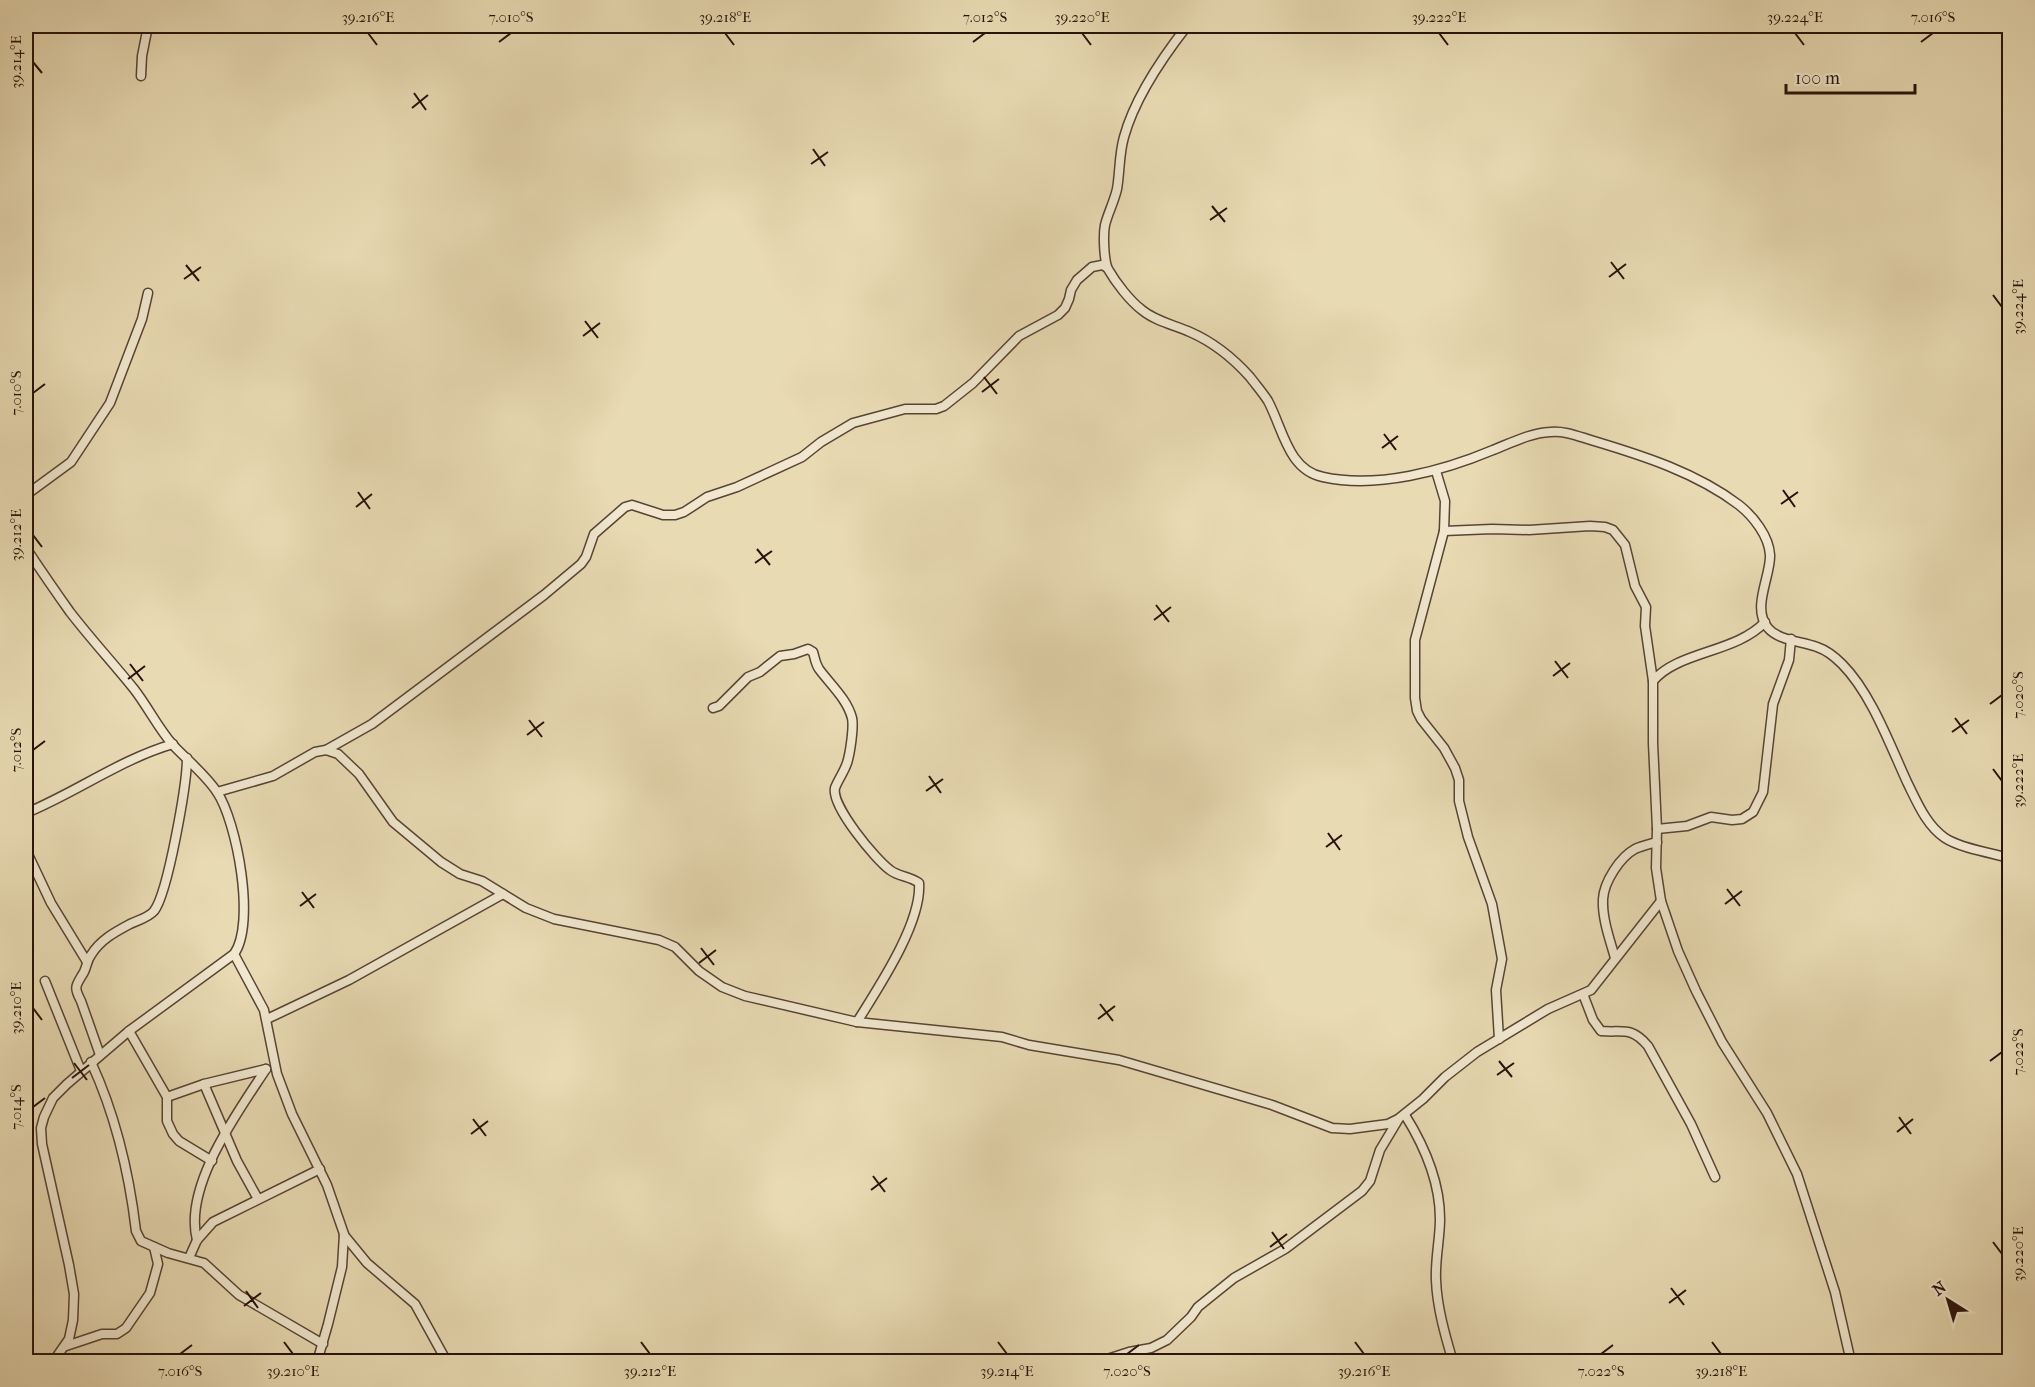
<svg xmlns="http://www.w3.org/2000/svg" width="2035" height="1387" font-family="'IM FELL French Canon',serif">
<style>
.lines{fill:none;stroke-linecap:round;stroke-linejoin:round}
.minor-casing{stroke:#584434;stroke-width:11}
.minor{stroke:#f0e7ce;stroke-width:8}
.ticks{fill:none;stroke:#28120a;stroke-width:2}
.neatline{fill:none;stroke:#28120a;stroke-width:2}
.ticks-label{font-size:15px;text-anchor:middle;fill:#28120a}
</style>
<rect width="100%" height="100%" fill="#e8dab3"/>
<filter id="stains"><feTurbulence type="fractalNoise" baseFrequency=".00333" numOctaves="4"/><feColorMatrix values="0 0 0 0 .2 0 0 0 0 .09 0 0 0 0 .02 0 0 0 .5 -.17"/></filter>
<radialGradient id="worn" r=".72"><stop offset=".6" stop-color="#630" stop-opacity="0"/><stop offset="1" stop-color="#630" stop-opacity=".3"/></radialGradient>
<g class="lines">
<g class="minor-casing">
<g id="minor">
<path d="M1187 26C1162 58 1135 97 1124 137 1119 154 1120 172 1117 189 1114 202 1108 213 1105 225 1103 235 1104 261 1108 269 1116 283 1130 301 1142 310 1155 321 1174 325 1190 332 1213 342 1233 358 1250 377 1256 385 1263 393 1268 401 1283 429 1288 470 1323 477 1377 489 1443 471 1493 450 1511 443 1530 433 1550 432 1564 430 1580 437 1594 441 1644 456 1697 473 1739 505 1753 516 1769 536 1770 555 1771 576 1751 608 1768 628 1779 641 1802 641 1817 647 1826 650 1835 657 1842 664 1871 693 1890 745 1907 782 1917 802 1926 825 1945 838 1960 848 1991 853 2010 858"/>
<polyline points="141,76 142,56 148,26"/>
<polyline points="1436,471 1445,501 1444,531 1415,640 1415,698 1417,711 1421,719 1444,748 1455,768 1459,780 1459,801 1468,837 1492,904 1502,959 1496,990 1499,1039"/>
<polyline points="26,495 71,462 110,403 142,319 148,293"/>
<polyline points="1444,531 1492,529 1529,530 1590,526 1605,527 1613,530 1625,545 1635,586 1646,607 1645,626 1653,681"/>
<path d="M26 548C40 569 55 591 70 612 90 638 113 663 134 689 148 707 158 728 173 745 187 760 205 774 217 792 237 822 256 924 234 954L129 1031 67 1084 53 1098 44 1117 41 1128 42 1144 69 1265 74 1294 73 1320 69 1339 53 1362"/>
<path d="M1765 622C1736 653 1678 651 1653 681V743L1657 829 1656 868 1661 901 1678 951 1696 991 1722 1042 1767 1113 1797 1174 1835 1292 1851 1362"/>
<path d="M713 708 719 706 748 677 760 672 780 656 794 654 808 649 813 652C815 658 815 663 819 669 830 684 847 699 852 718 854 727 850 754 847 763 844 772 838 780 835 788 831 806 876 860 890 870 899 877 910 876 919 883 922 923 878 988 857 1022"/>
<polyline points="326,750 372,724 544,595 581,564 586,557 594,534 625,507 632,505 663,515 675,515 684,512 707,497 737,487 802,457 821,442 853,423 905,409 936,409 944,406 973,383 1019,336 1058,315 1065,308 1069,299 1071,290 1077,280 1092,267 1102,265 1106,267"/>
<polyline points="217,792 273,776 315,752 326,750 338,754 359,774 393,822 441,862 460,874 482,881 526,908 554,919 659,940 675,947 699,971 722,987 745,996 857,1022 1002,1037 1029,1045 1119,1060 1272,1105 1332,1128 1350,1129 1388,1124 1398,1119 1423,1099 1445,1077 1477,1052 1548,1009 1591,990 1661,901"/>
<path d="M26 813C75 793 121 759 173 744"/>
<polyline points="1657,829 1687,826 1711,817 1732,820 1742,819 1753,812 1763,792 1773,704 1789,660 1791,639"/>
<polyline points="26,850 51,903 87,962"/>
<polyline points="234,954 264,1010 277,1074 292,1114 327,1185 344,1234 342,1267 328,1324 317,1362"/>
<path d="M1615 958C1610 940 1602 919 1603 899 1604 882 1620 857 1635 849 1641 846 1650 844 1657 842"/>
<polyline points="45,981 81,1071"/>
<path d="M1583 994 1593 1020 1601 1031C1623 1033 1631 1026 1648 1046L1691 1124 1715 1177"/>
<polyline points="267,1019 349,980 503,894"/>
<polyline points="129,1031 167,1097 167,1121 173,1134 179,1141 212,1161"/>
<path d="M100 1055 81 1001C73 986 76 986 84 972 87 966 87 960 91 955 100 940 115 932 130 924 138 920 148 918 154 911 168 893 187 783 187 758"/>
<path d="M91 1062C116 1116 129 1172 136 1231L141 1241 168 1253 204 1263 239 1295 323 1344"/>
<polyline points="204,1084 237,1161 258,1199"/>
<polyline points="167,1097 204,1084 266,1069"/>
<path d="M1405 1115C1425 1147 1440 1181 1440 1219 1440 1239 1435 1259 1436 1280 1437 1307 1445 1335 1453 1362"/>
<polyline points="344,1235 367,1263 415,1304 447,1362"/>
<path d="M197 1240C183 1186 238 1112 266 1069"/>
<polyline points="189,1258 197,1240 213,1222 320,1169"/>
<polyline points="66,1346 102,1334 117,1334 126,1328 150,1293 158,1264 154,1247"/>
<polyline points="1098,1362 1129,1352 1151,1348 1167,1340 1191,1317 1198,1307 1234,1278 1285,1249 1362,1191 1370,1181 1380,1150 1398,1120"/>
</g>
</g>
<use href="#minor" class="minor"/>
</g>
<path class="ticks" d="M368 33 377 45M725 33 734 45M1082 33 1091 45M1439 33 1448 45M1795 33 1804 45M499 42 511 33M973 42 985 33M1921 42 1933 33M33 62 42 73M414 93 426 110M412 108 428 95M813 149 825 166M811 164 828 152M1212 206 1225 222M1210 220 1227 208M1611 262 1624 279M186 265 199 281M1609 277 1626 264M184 279 201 267M1993 295 2002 307M585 321 598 338M583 336 600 323M984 377 997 394M982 392 999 379M33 393 45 384M1384 434 1396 450M1382 448 1398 436M1783 490 1795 507M358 492 370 509M1781 504 1798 492M356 507 372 494M33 535 42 547M757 549 770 565M755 563 772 551M1156 605 1169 622M1154 620 1171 607M1555 661 1568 678M130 664 143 681M1553 676 1570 663M128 679 145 666M1990 704 2002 695M1955 718 1967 734M529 720 542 737M1952 732 1969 720M527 735 544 722M33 750 45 741M1993 769 2002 781M929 776 941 793M926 791 943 779M1328 833 1340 850M1326 847 1342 835M1727 889 1740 906M302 892 314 908M1725 904 1742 891M300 906 316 894M701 948 714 965M699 963 716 950M1100 1004 1113 1021M33 1008 42 1020M1098 1019 1115 1006M1499 1061 1512 1077M1990 1061 2002 1052M74 1063 87 1080M1497 1075 1514 1063M72 1078 89 1065M33 1107 45 1098M1899 1117 1911 1134M473 1119 486 1136M1897 1132 1913 1119M471 1134 488 1121M873 1176 885 1192M871 1190 887 1178M1272 1232 1284 1249M1993 1242 2002 1254M1270 1247 1287 1234M1671 1288 1684 1305M246 1291 258 1308M1669 1303 1686 1290M244 1306 261 1293M284 1342 293 1354M641 1342 650 1354M998 1342 1007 1354M1355 1342 1364 1354M1712 1342 1721 1354M180 1354 192 1345M1127 1354 1139 1345M1601 1354 1613 1345"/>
<rect width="2035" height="1387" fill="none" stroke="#e8dab3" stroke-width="66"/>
<g transform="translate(1948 1300) rotate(323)" stroke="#f0e7ce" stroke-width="4.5" paint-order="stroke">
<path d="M0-4.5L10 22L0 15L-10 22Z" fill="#28120a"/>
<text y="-9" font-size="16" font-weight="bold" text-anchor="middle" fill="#28120a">N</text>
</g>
<path d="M1786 84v9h129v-9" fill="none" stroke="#28120a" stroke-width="3"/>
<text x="1795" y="84" font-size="18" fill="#28120a" stroke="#f0e7ce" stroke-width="4.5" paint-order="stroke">100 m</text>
<rect x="33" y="33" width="1969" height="1321" class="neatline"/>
<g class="ticks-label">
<text x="368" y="22">39.216°E</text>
<text x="511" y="22">7.010°S</text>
<text x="725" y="22">39.218°E</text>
<text x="985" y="22">7.012°S</text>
<text x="1082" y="22">39.220°E</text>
<text x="1439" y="22">39.222°E</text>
<text x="1795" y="22">39.224°E</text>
<text x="1933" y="22">7.016°S</text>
<text transform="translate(16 62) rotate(-90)" y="5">39.214°E</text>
<text transform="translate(2018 307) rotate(-90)" y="5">39.224°E</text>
<text transform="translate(16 393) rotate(-90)" y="5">7.010°S</text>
<text transform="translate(16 535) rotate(-90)" y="5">39.212°E</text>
<text transform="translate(2018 695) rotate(-90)" y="5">7.020°S</text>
<text transform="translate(16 750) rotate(-90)" y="5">7.012°S</text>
<text transform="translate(2018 781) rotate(-90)" y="5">39.222°E</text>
<text transform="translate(16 1008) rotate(-90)" y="5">39.210°E</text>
<text transform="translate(2018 1052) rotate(-90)" y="5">7.022°S</text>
<text transform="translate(16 1107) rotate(-90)" y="5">7.014°S</text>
<text transform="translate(2018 1254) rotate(-90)" y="5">39.220°E</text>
<text x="180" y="1376">7.016°S</text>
<text x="293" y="1376">39.210°E</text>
<text x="650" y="1376">39.212°E</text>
<text x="1007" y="1376">39.214°E</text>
<text x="1127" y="1376">7.020°S</text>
<text x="1364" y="1376">39.216°E</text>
<text x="1601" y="1376">7.022°S</text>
<text x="1721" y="1376">39.218°E</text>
</g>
<rect width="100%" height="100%" filter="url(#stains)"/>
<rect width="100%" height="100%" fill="url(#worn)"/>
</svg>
